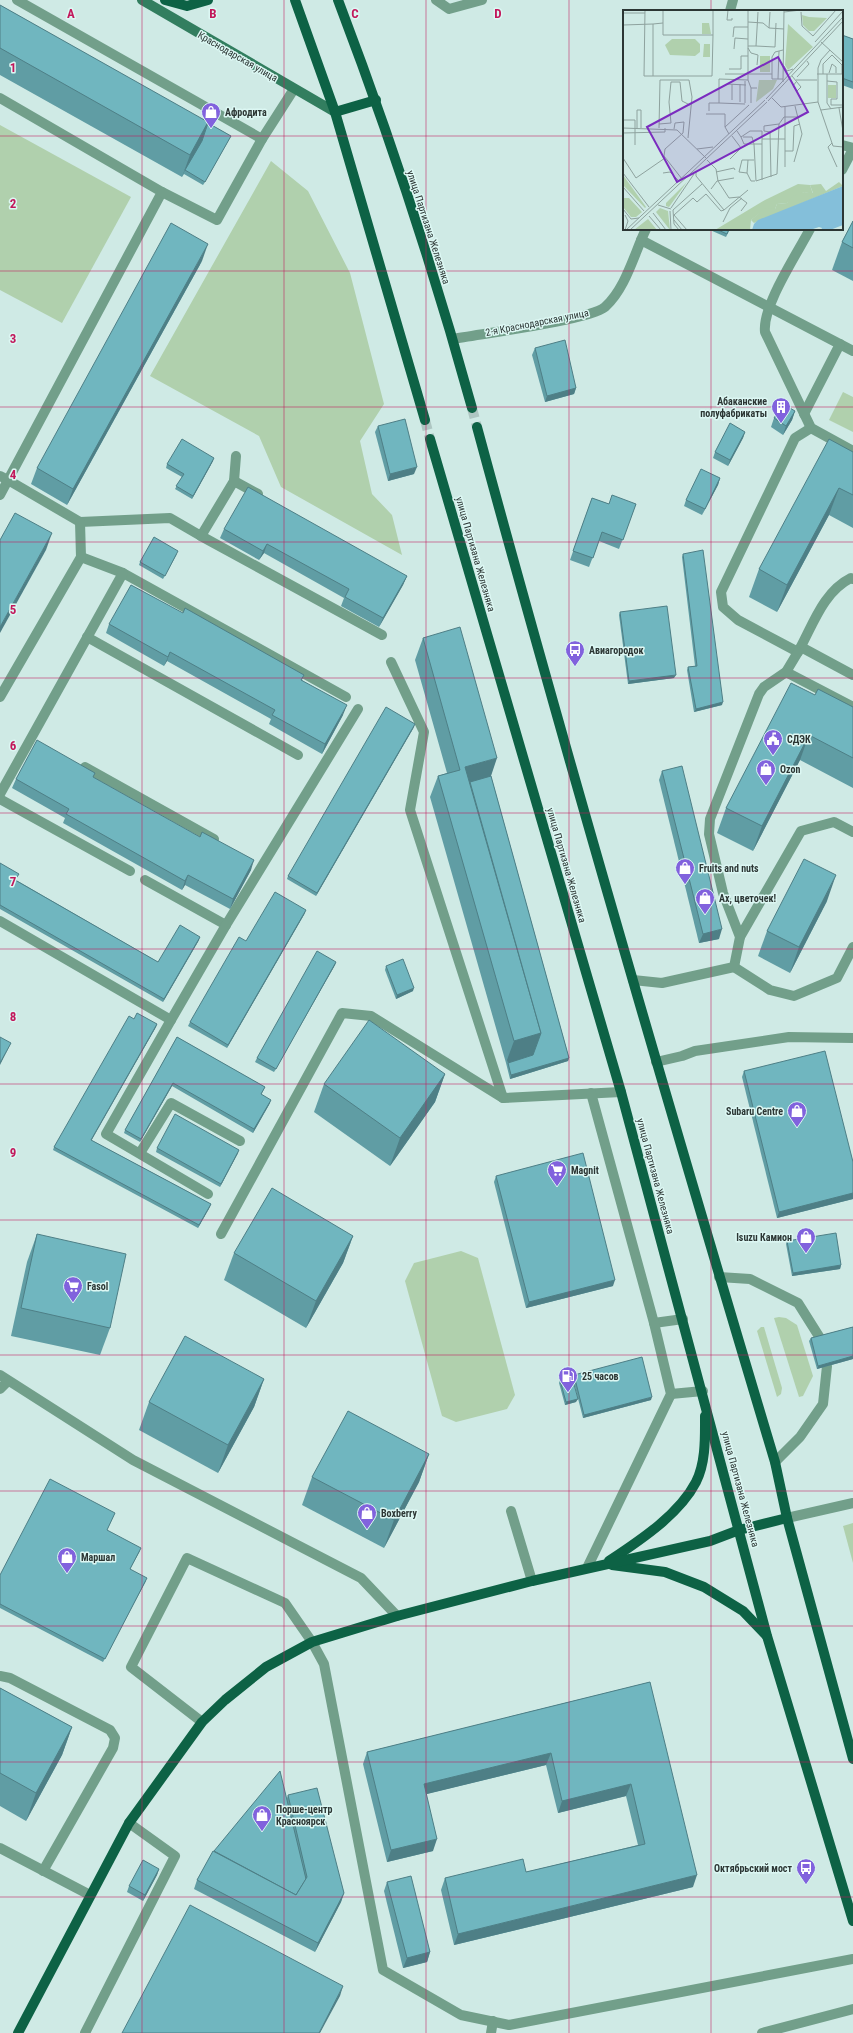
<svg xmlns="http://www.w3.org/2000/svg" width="853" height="2033" font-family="'Roboto Condensed',sans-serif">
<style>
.green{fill:#b0d0ad}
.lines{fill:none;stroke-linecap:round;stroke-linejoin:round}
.primary-tunnel{stroke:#aec6c2;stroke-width:10;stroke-dasharray:10 5;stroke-linecap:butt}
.lane{stroke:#729f8a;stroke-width:10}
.street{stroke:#729f8a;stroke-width:10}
.secondary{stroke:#327e5f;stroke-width:10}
.primary{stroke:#0d6245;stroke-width:10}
.wall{fill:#609da4}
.shaded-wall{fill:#4e7f86}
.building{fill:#70b6bf;stroke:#4e7f86}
.grid{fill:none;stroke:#c2185b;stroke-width:1;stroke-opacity:0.55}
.labels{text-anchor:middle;stroke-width:3;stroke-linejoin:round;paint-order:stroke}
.street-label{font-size:10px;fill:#2c3634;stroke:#dcf7f3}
.poi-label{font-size:10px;font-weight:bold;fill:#2c3634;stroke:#dcf7f3;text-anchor:start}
.inset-road{fill:none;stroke:#8ea29e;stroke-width:1}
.view{fill:#7b2cbf;fill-opacity:0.15;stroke:#7b2cbf;stroke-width:2}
.inset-edge{fill:none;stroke:#2c3634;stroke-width:2}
.grid-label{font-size:13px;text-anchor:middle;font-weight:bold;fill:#c2185b;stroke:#dcf7f3;stroke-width:3;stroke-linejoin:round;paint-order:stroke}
</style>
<rect width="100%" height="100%" fill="#cfeae5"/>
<g class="green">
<polygon points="0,125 131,197 62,323 0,290"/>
<polygon points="271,161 308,191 350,273 384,404 360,441 372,494 392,515 402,555 281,487 259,436 150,376"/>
<polygon points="843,392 853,397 853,432 829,420"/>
<polygon points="461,1251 478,1258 515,1395 507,1409 456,1422 442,1416 405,1281 414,1263"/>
<polygon points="779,1317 786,1318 797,1325 813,1376 803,1396 799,1397 774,1318"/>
<polygon points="761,1327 764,1327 782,1388 781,1394 777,1397 757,1331"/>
<polygon points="853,1523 853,1563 843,1526"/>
</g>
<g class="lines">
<g class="primary-tunnel">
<polyline points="472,408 477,427"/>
<polyline points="425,420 430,439"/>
</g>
<g class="lane">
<polyline points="17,0 262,139"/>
<polyline points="436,0 449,9 482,0"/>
<polyline points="0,98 162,192 0,495"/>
<polyline points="842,170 853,149"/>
<polyline points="162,192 217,220 262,139 294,89"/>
<path d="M810 229C797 254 762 306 765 332L811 428 853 451"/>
<polyline points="641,240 853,351"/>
<polyline points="804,414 840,344"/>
<path d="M811 428 795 438 721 592 723 607 738 620 798 652C813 625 823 592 851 578L853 579"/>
<polyline points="234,481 258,494"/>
<polyline points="80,522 170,518 201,536 234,481 236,456"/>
<polyline points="201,536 382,635"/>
<polyline points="81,557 123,573 346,697"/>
<polyline points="87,637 298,755"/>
<polyline points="801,647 853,675"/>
<polyline points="391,662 424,732 410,810 503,1098 621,1092"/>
<polyline points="786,672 853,707"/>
<polyline points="0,697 81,557 80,522 8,480"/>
<polyline points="85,767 214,839"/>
<polyline points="0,794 123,573"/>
<polyline points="0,799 130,871"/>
<polyline points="145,880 226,925"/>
<polyline points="0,921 171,1020 226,925 358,709"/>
<polyline points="740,937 801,831 834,822 853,832"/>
<polyline points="734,967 770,990 794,996 837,978 853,947"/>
<polyline points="633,980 662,983 734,967 740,937 723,893 709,834 710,819 759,694 764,687 786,672 798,652"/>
<polyline points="171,1020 106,1134 208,1194"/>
<polyline points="656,1062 682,1056 695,1051 789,1037 853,1038"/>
<polyline points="140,1153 171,1103 240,1141"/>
<polyline points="221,1234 342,1013 371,1016 503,1098"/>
<polyline points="719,1277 750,1279 798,1303 820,1338"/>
<polyline points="654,1323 683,1319"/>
<polyline points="0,1375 133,1460 361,1578 397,1616"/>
<polyline points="0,1389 8,1381"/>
<polyline points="671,1394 703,1391"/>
<polyline points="775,1462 800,1437 823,1404 827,1366"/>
<polyline points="511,1511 532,1581"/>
<polyline points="787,1518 853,1503"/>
<polyline points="587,1568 671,1394 654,1323 591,1093"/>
<polyline points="0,1676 10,1678 110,1730 115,1738 113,1748 43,1871"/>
<polyline points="202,1722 131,1667 187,1558 285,1603 312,1642 324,1664 383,1970 461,2015 509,2025 853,1959"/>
<polyline points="0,1848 90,1895"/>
<polyline points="85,2033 175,1856 129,1823"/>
<polyline points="491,2033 493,2021"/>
<polyline points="762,2033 853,2009"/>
</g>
<g class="street">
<polyline points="730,11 733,0"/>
<polyline points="842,145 853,148"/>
<path d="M453 339C479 334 590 320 605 307 626 288 634 254 646 229"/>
<polyline points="0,476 8,480"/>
</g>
<polyline class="secondary" points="142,0 335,112"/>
<g class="primary">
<polyline points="165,0 187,6 208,0"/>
<polyline points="295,0 335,112 425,420"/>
<path d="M338 0C389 134 434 270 472 408"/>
<polyline points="335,112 376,100"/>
<path d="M477 427C571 774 672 1118 775 1462L787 1518 853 1759"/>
<polyline points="430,439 621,1092 767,1636 853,1921"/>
<path d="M609 1561C639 1541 679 1515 696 1482 706 1462 705 1437 705 1416"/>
<polyline points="612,1565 665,1572 704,1587 743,1611 766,1635"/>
<polyline points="18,2033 129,1823 202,1722 225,1700 266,1667 312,1642 397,1616 532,1581 710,1541 739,1530 787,1518"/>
</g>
</g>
<g class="wall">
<polygon points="0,5 231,136 229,139 203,185 184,174 182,177 0,75"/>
<polygon points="842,35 853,39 853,89 842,85"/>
<polygon points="853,221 853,281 832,270 842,242"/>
<polygon points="711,229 730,229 726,237 710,230"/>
<polygon points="202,261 67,505 31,484 37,468"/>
<polygon points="535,348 576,388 574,394 545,402 532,355"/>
<polygon points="795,411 792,420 783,435 771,427 774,418"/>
<polygon points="378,426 414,474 388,481 375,432"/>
<polygon points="745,432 743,438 728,466 713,458 715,452"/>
<polygon points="853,452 853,528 829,515 777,612 749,597 759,569"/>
<polygon points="213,461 192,499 175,489 182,477 166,468 167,464"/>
<polygon points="720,478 718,485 702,515 684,506 686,500"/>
<polygon points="592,498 609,504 636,504 619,549 599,541 589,567 570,560"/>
<polygon points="224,529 407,576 403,585 379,627 341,606 344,598 264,553 259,560 220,538"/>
<polygon points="177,554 163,579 139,565 140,562"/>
<polygon points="683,554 722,705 694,712 687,670 688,667 695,666 682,557"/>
<polygon points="620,612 674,678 628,684 619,615"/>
<polygon points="183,613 304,675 302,680 343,715 322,754 269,724 271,719 167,661 164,666 106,633 109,624"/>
<polygon points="423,638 491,776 569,1058 568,1061 510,1079 506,1063 430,797 438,776 447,773 415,660"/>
<polygon points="815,695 853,707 853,788 800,760 753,851 717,833 726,808"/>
<polygon points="414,727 316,896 287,879 288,876"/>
<polygon points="662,771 719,939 699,943 659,780"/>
<polygon points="94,778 251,870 230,909 185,885 182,890 63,823 65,818 12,788 16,779"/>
<polygon points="0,863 17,877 16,880 158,962 199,940 163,1002 0,909"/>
<polygon points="827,901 790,973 758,956 767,931"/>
<polygon points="305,913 227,1048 188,1026 190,1022"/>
<polygon points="336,962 335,965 274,1072 255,1062 257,1058"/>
<polygon points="386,966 413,991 396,999 385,970"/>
<polygon points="134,1019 157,1024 156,1027 91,1140 211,1204 198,1228 53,1150 54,1147"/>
<polygon points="177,1037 265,1087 261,1095 270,1103 253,1133 172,1086 140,1142 124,1133 125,1130"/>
<polygon points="744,1071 853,1162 853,1199 777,1218 742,1077"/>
<polygon points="445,1074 435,1102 390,1166 314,1112 324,1084"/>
<polygon points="157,1148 238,1153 220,1187 156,1152"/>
<polygon points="496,1176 613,1286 526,1308 494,1182"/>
<polygon points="37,1234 110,1328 100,1355 11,1336 27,1262"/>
<polygon points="353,1236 343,1263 306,1328 224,1280 234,1253"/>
<polygon points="787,1241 841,1265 840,1269 792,1276 786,1244"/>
<polygon points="853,1327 853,1359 817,1369 809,1341 811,1338"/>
<polygon points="574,1375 651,1400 583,1418 573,1379 576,1402 565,1405 559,1383 560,1380 572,1378"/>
<polygon points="264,1379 254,1407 218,1473 139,1430 149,1402"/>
<polygon points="429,1454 419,1482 384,1548 302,1505 312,1477"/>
<polygon points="115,1513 107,1530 140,1551 130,1569 146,1581 103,1662 0,1608 0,1575"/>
<polygon points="650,1682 693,1887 454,1945 441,1890 445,1878 526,1872 638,1845 626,1796 558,1813 546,1765 426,1794 433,1851 387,1862 363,1764 367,1752"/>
<polygon points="0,1688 72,1727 62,1755 26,1821 0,1806"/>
<polygon points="288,1795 344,1893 341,1902 315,1952 194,1889 197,1880 214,1851 287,1798"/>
<polygon points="159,1869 157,1875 143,1901 127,1892 129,1886"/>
<polygon points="387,1882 430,1952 427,1962 403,1968 384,1891"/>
</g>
<g class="shaded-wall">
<polygon points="208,122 201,144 185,170 182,177 190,155"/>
<polygon points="231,136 229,139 203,185 205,182"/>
<polygon points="208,244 202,261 67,505 73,489"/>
<polygon points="576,388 574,394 545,402 547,396"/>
<polygon points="795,411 792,420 783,435 786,426"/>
<polygon points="745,432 743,438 728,466 730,460"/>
<polygon points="214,458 213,461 192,499 193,496"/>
<polygon points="417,467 414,474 388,481 390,474"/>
<polygon points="720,478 718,485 702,515 705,509"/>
<polygon points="839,488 829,515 777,612 787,585"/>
<polygon points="52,533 46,550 0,633 0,627"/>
<polygon points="267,544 264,553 259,560 263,551"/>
<polygon points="407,576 403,585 379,627 383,618"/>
<polygon points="170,652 167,661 164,666 168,657"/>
<polygon points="676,675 674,678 628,684 629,681"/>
<polygon points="723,702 722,705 694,712 696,709"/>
<polygon points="347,705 343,715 322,754 325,744"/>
<polygon points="415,724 414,727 316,896 317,893"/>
<polygon points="809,735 800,760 753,851 762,826"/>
<polygon points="497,758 490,779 459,788 465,767"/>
<polygon points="254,860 251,870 230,909 233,899"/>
<polygon points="188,875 185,885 182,890 185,881"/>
<polygon points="836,875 827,901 790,973 799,947"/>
<polygon points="306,910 305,913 227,1048 228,1045"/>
<polygon points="722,929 719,939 699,943 703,934"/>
<polygon points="200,937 199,940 163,1002 164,999"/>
<polygon points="336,962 335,965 274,1072 276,1069"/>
<polygon points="414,988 413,991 396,999 397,995"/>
<polygon points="157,1024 156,1027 90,1143 91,1140"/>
<polygon points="541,1033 533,1055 508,1063 507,1060 514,1041"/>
<polygon points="11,1043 0,1065 0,1063"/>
<polygon points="569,1058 568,1061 510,1079 511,1075"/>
<polygon points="445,1074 435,1102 390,1166 400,1138"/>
<polygon points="173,1083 172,1086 140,1142 141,1139"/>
<polygon points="271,1100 270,1103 253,1133 254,1129"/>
<polygon points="239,1150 238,1153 220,1187 221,1184"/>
<polygon points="853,1193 853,1199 777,1218 779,1212"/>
<polygon points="211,1204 210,1207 198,1228 199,1225"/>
<polygon points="353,1236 343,1263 306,1328 316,1301"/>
<polygon points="841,1265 840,1269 792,1276 793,1273"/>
<polygon points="615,1280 613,1286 526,1308 529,1302"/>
<polygon points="853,1356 853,1359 817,1369 818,1366"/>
<polygon points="264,1379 254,1407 218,1473 228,1445"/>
<polygon points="652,1397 651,1400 583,1418 584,1415"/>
<polygon points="578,1399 576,1402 565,1405 566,1402"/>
<polygon points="429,1454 419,1482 384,1548 394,1520"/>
<polygon points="72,1727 62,1755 26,1821 36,1793"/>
<polygon points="551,1753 546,1765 419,1796 424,1784"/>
<polygon points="631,1784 626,1796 558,1813 562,1801"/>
<polygon points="437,1839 433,1851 387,1862 391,1850"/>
<polygon points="159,1869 157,1875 143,1901 145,1895"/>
<polygon points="697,1875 693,1887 454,1945 458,1934"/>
<polygon points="344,1893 341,1902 315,1952 318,1943"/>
<polygon points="430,1952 427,1962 403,1968 407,1958"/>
<polygon points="343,1986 340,1996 320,2033 319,2033"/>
</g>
<g class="building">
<polygon points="0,5 208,122 190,155 0,48"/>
<polygon points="842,35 853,39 853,82 842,78"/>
<polygon points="208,123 231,136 205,182 185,170 202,141"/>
<polygon points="853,221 853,248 842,242"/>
<polygon points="171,223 208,244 73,489 37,468"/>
<polygon points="716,229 729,229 727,234"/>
<polygon points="565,340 576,388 547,396 535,348"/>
<polygon points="783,404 795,411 786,426 774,418"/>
<polygon points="405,419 417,467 390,474 378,426"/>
<polygon points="730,423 745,432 730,460 715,452"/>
<polygon points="182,439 214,458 193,496 176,486 184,474 167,464"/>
<polygon points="829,439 853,452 853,495 839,488 787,585 759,569"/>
<polygon points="701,469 720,478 705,509 686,500"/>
<polygon points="248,487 407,576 383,618 345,597 349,589 267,544 263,551 224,529"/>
<polygon points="612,495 636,504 623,540 602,532 593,558 573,551 592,498 609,504"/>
<polygon points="15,513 52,533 0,627 0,540"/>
<polygon points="154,537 178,551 165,576 140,562"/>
<polygon points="703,550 723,702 696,709 688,667 697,666 683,554"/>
<polygon points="131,585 183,613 185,608 304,675 301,680 347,705 325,744 272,715 275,710 170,652 168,657 109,624"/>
<polygon points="667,606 676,675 629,681 620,612"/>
<polygon points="460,627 497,758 465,767 541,1033 514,1041 438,776 460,770 423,638"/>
<polygon points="791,683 815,695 818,689 853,707 853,758 809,735 762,826 726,808"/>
<polygon points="386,707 415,724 317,893 288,876"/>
<polygon points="37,740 95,773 93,777 200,837 202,832 254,860 233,899 188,875 185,881 66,814 69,809 16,779"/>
<polygon points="682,766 722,929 703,934 662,771"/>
<polygon points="491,776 569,1058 511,1075 508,1063 533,1055 541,1033 470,782"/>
<polygon points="804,859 836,875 799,947 767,931"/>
<polygon points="0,863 19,874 15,880 158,962 180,925 200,937 164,999 0,905"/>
<polygon points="275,892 306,910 228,1045 190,1022 239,937 246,941"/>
<polygon points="317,951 336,962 276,1069 257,1058"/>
<polygon points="403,959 414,988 397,995 386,966"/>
<polygon points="137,1013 157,1024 91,1140 211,1204 199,1225 54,1147 129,1016 134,1019"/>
<polygon points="369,1020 445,1074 400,1138 324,1084"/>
<polygon points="0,1037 11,1043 0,1063"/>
<polygon points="177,1037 265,1087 261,1094 271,1100 254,1129 173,1083 141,1139 125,1130"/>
<polygon points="825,1051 853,1162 853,1193 779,1212 744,1071"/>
<polygon points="175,1114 239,1150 221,1184 157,1148"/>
<polygon points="583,1153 615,1280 529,1302 496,1176"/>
<polygon points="272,1188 353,1236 316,1301 234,1253"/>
<polygon points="836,1233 841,1265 793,1273 787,1241"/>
<polygon points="37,1234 126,1254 110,1328 21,1308"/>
<polygon points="853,1327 853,1356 818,1366 811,1338"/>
<polygon points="185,1336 264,1379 228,1445 149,1402"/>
<polygon points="642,1357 652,1397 584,1415 574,1375"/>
<polygon points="572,1377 578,1399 566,1402 560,1380"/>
<polygon points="348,1411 429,1454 394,1520 312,1477"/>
<polygon points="50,1479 115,1513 107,1530 141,1548 130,1569 147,1578 105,1659 0,1604 0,1575"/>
<polygon points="650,1682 697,1875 458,1934 445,1878 523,1859 526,1872 645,1844 631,1784 562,1801 551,1753 424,1784 437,1839 391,1850 367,1752"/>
<polygon points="0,1688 72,1727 36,1793 0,1773"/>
<polygon points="280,1771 306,1879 296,1895 214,1851"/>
<polygon points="317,1788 344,1893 318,1943 197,1880 213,1851 296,1895 307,1877 288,1795"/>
<polygon points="143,1860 159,1869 145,1895 129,1886"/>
<polygon points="411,1876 430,1952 407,1958 387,1882"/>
<polygon points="190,1905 343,1986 319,2033 122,2033"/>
</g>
<path class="grid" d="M142 0V2033M284 0V2033M426 0V2033M569 0V2033M711 0V11M0 136H624M842 136H853M711 229V2033M0 271H853M0 407H853M0 542H853M0 678H853M0 813H853M0 949H853M0 1084H853M0 1220H853M0 1355H853M0 1491H853M0 1626H853M0 1762H853M0 1897H853"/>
<defs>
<g id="shop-pin" transform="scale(1)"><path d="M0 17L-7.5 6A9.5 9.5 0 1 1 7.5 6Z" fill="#8162dd" stroke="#dcf7f3"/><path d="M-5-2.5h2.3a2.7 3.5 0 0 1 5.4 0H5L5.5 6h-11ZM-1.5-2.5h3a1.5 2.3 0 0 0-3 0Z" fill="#fff"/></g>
<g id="building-pin" transform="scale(1)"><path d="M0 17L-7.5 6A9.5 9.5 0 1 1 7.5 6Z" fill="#8162dd" stroke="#dcf7f3"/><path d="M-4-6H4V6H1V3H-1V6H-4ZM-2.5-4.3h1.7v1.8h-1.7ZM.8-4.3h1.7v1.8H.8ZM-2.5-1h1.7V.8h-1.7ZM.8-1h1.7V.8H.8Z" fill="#fff"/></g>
<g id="bus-pin" transform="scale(1)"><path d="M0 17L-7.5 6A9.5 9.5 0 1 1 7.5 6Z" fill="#8162dd" stroke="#dcf7f3"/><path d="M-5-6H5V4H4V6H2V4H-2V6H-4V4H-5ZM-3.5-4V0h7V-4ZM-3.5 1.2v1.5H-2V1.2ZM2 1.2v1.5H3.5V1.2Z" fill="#fff"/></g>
<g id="civic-pin" transform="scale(1)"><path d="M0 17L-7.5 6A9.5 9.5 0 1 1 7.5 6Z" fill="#8162dd" stroke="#dcf7f3"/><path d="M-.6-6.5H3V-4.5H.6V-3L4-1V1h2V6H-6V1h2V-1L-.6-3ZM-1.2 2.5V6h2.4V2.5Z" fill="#fff"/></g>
<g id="supermarket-pin" transform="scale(1)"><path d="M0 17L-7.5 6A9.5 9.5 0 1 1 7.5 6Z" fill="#8162dd" stroke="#dcf7f3"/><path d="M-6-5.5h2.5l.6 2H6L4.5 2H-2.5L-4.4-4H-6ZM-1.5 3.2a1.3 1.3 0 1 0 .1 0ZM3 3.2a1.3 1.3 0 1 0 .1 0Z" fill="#fff"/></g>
<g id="fuel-pin" transform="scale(1)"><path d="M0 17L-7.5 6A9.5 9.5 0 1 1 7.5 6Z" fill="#8162dd" stroke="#dcf7f3"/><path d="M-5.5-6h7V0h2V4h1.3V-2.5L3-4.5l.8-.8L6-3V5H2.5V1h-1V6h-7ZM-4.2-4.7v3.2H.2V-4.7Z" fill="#fff"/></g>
</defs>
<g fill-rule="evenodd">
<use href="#shop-pin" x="211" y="112"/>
<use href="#building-pin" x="781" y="407"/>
<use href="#bus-pin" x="575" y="650"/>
<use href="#civic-pin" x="773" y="739"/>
<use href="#shop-pin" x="766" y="769"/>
<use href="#shop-pin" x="685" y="868"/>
<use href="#shop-pin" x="705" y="898"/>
<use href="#shop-pin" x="797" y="1111"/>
<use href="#supermarket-pin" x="557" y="1170"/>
<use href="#shop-pin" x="806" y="1237"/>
<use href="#supermarket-pin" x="73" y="1286"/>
<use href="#fuel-pin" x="568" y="1376"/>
<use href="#shop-pin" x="367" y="1513"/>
<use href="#shop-pin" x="67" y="1557"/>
<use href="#shop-pin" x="262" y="1815"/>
<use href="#bus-pin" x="806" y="1868"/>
</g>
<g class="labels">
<g class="street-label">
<text transform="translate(238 56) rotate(30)" y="4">Краснодарская улица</text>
<text transform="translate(429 227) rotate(72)" y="4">улица Партизана Железняка</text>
<text transform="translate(537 322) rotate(-11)" y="4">2-я Краснодарская улица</text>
<text transform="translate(476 554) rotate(74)" y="4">улица Партизана Железняка</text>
<text transform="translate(567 865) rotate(74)" y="4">улица Партизана Железняка</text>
<text transform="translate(656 1176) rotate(75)" y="4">улица Партизана Железняка</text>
<text transform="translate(741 1489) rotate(75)" y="4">улица Партизана Железняка</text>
</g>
<g class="poi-label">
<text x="225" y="116">Афродита</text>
<text x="767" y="405" text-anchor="end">Абаканские<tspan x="767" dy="12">полуфабрикаты</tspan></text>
<text x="589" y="654">Авиагородок</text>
<text x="787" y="743">СДЭК</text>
<text x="780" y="773">Ozon</text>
<text x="699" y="872">Fruits and nuts</text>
<text x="719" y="902">Ах, цветочек!</text>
<text x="783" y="1115" text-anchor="end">Subaru Centre</text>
<text x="571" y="1174">Magnit</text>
<text x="792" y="1241" text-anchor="end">Isuzu Камион</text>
<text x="87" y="1290">Fasol</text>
<text x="582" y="1380">25 часов</text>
<text x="381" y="1517">Boxberry</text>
<text x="81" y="1561">Маршал</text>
<text x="276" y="1813">Порше-центр<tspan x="276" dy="12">Красноярск</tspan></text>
<text x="792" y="1872" text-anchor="end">Октябрьский мост</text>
</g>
</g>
<g transform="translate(623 10)">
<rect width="220" height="220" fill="#cfeae5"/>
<path d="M179 5 186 7 204 8 191 21H186L180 15ZM79 13H86L88 24H79ZM165 14 190 37 165 60 162 55ZM49 29H72L77 34V42L72 46 47 45 42 35ZM81 34H87V47H80ZM137 46H147V62H137ZM136 70H154L150 79 133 92ZM205 75H213V88H205ZM0 165 23 197 22 198 0 175ZM64 172 46 197 43 196V193ZM175 174 187 175 190 184 181 182 164 193 154 194 152 199H142L128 210 127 220H92L142 190ZM0 188H6L19 202 13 207H8L0 197ZM37 198 45 201 47 220 33 202ZM25 209 34 220H11Z" fill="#b0d0ad"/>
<path d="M216 172 220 176 131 213 128 210 142 198 152 199 154 194 164 193 170 186 181 182 190 183 187 175 198 174 203 181Z" fill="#b0d0ad"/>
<path d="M220 176V215L207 220H198L199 218 196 217 187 220H129L131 214 135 210Z" fill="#84bfda"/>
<path class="inset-road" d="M22 0 21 66H89L90 25M105 0 104 10H109V8M161 2 178 0M178 2 179 16 190 26 213 0M0 3H22M125 12 140 13 146 18 161 19M40 13V0M30 14 40 13V25H90V0M0 15 30 14V66M146 18 147 2M110 27 111 17H125M192 32 220 1M198 32 220 52M125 36H133L135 2M133 36 152 37 153 13M125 38 128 43 135 45 134 55M111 39 112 28 125 29M207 40 198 50 195 58V92L210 136 220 137M161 56 164 61 170 59M106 59H118V46H125M206 63 209 54 213 57V63M102 64H149V47L152 42 160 40M149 64V69H160M194 64H219M200 64V54L209 45 219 55V64M204 64V93L208 99M169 66 178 77 174 81 170 76 173 72M174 67 186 54 184 51M155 69 156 41M125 70 128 78H134M173 70H194M122 71V93M204 71 214 72V89H208V95H220M160 72 161 0M104 74 123 75M149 88 158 97 195 92M143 89 220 7M109 90V74M145 91 220 11M117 92V74M128 93V78M122 94 96 93V69L125 70V0M162 97V157M216 98 220 121M198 100 220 97M86 101V93H96M83 104H102V117M0 110H12V135M36 114 48 113 46 92 48 72H57L59 91 67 95M0 118 54 120 83 148M14 118V100H18V118M36 118 37 70H66L69 87 65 128M51 119 52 113 61 112 60 123 42 139 41 146 59 169M114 121 118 127 127 121H139M139 121V170M0 123 42 122V118M106 124 102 117 126 95M118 127 121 134H131L129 127H120M139 129H162M209 133 205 137 214 157M139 134H131L133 171 154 164 156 114 161 107H175M74 139 90 137M162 141H170L171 116 177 114M0 148 13 168 42 148M107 149 118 138 109 126M84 150 93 159 95 171 106 188 116 187 124 193 118 201M131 150H119L116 162 124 163 128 171H132M171 152 179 124 172 96M73 161V166L101 200 125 180M93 162 111 158 112 160M0 163 26 197M40 163 47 162 56 171M124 163 125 150M148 167 147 122 141 121V116L156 114M0 177 21 201M88 179 94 171 111 168M35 195 48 199M48 198 71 164M0 199 8 209 16 208M47 201 48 220M30 203 43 220M2 205 5 211 2 220M26 206 38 220M51 210 59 220M100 212 107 198 119 188M3 220 142 90M7 220 144 92M56 220 51 214 50 200 79 174M64 220 51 205 70 188 74 192 83 184 98 201 101 200"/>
<path class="view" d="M155 47 185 102 54 172 24 117Z"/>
<rect width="220" height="220" class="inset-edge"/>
</g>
<g class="grid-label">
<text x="71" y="18">A</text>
<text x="213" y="18">B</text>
<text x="355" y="18">C</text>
<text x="498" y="18">D</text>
<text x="13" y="72">1</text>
<text x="13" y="208">2</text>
<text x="13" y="343">3</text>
<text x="13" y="479">4</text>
<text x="13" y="614">5</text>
<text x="13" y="750">6</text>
<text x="13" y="886">7</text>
<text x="13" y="1021">8</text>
<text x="13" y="1157">9</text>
</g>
</svg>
